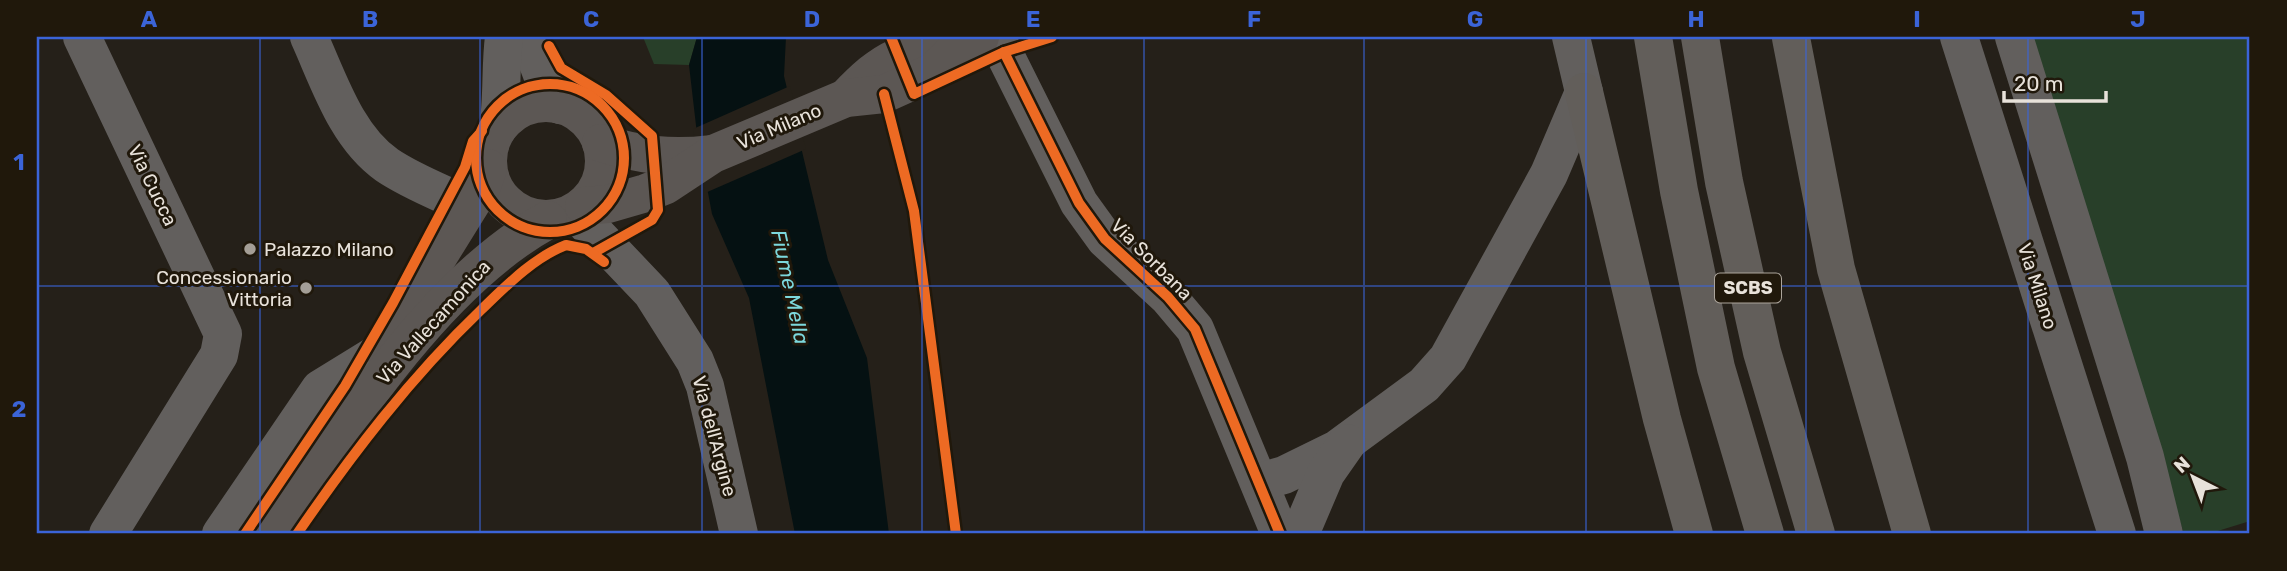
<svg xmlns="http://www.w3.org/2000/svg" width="2287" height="571" font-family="Rubik,sans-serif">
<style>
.green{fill:#283f29}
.water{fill:#051112}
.pier{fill:#252019}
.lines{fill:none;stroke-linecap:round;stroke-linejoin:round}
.minor{stroke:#625f5d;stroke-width:38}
.secondary{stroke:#5c5754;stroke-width:38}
.trunk{stroke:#625e5a;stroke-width:38}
.cycleway-casing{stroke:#20180b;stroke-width:15}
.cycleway{stroke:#ed6a23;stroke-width:10}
.grid{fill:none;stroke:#3b64d8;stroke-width:2;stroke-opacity:0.55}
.poi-dot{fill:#a49e96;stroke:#20180b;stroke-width:2.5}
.labels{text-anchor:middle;stroke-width:6;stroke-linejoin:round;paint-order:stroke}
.shield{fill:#20180b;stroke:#aca59c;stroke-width:2}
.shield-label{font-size:18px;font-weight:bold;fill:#e8e2da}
.street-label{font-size:19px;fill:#e8e2da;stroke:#20180b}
.poi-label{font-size:19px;fill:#e8e2da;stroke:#20180b;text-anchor:start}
.water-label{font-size:21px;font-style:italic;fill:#7cd8dc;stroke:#20180b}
.neatline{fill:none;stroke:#3b64d8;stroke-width:2.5}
.grid-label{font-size:23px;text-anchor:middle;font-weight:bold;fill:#3b64d8}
</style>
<rect width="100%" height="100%" fill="#252019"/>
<g class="green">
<polygon points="643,37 697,37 689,65 654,64"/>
<polygon points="2028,37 2250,37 2250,521 2208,534 2184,534"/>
</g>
<polygon class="water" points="697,37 786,37 784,76 828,260 867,358 889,534 795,534 749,298 712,214 697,134 689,65"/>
<polygon class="pier" points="790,86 806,149 705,193 693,129"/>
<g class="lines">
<g class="minor">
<polyline points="82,37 223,334 219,355 108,534"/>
<path d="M309 37C329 81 346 136 387 165 412 182 442 193 469 206"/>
<polyline points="528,37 546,85 560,105"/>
<polyline points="996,37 1079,203 1105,239 1168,297 1195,329 1280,534"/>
<polyline points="1959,37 2117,534"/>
<polyline points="2014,37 2145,457 2164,534"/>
<path d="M498 128C503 98 500 68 504 37"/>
<polyline points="575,212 652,293 695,361 705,386 739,534"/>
<polyline points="1259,482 1284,475 1337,449 1424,385 1448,358 1549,174 1584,92 1571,37"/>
<polyline points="221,534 320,389 385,349"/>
<polyline points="1300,534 1326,473 1347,443"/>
</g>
<g class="secondary">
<path d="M846 98C884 58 903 48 959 47"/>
<circle cx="546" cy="161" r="58"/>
<path d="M601 143C639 155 671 159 711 154"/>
<polyline points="584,206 608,204 646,193 666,185 713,154 846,98 884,94 933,72 959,47 980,37"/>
<polyline points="384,351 397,323 482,186 488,168"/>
<path d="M273 534C343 428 435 282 548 220"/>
</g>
<g class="trunk">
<polyline points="1653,37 1679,191 1716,368 1765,534"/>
<polyline points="1700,37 1724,182 1762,352 1816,534"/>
<polyline points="1791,38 1836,269 1912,534"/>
<polyline points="1584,92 1662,419 1694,534"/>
</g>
<g class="cycleway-casing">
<g id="cycleway">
<polyline points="891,37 914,94 1004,52 1052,37"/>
<polyline points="549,46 561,68 606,95 652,136 658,210 652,220 593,253"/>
<polyline points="1004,52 1079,203 1105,239 1168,297 1195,329 1280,534"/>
<circle cx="550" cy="158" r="74"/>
<polyline points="884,94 914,211 956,534"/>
<polyline points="245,534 345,386 393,303 465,167 473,141 482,131"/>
<path d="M297 534C352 454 410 378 481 310 506 286 533 258 566 245L586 249 604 262"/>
</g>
</g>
<use href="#cycleway" class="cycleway"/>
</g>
<path class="grid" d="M260 37V534M480 37V534M702 37V534M922 37V534M1144 37V534M1364 37V534M1586 37V534M1806 37V534M2028 37V534M37 286H2250"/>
<g class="poi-dot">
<circle cx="250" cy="249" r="7"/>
<circle cx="306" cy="288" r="7"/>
</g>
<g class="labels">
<rect class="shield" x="1715" y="273.5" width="66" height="29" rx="5"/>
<g class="shield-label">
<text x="1748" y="294">SCBS</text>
</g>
<g class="street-label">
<text transform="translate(779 126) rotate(-23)" y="7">Via Milano</text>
<text transform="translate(153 185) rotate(64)" y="7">Via Cucca</text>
<text transform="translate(1152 259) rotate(45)" y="7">Via Sorbana</text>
<text transform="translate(2038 286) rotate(72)" y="7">Via Milano</text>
<text transform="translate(433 322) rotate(-48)" y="7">Via Vallecamonica</text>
<text transform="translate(715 436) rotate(75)" y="7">Via dell'Argine</text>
</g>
<g class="poi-label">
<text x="264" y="256">Palazzo Milano</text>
<text x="292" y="284" text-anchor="end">Concessionario<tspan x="292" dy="22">Vittoria</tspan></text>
</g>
<g class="water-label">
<text transform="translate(790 287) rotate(78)" y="7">Fiume Mella</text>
</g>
</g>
<rect width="2287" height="571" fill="none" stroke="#20180b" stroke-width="77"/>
<g transform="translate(2193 477) rotate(318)" stroke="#20180b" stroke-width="5" paint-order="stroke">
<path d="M0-5L12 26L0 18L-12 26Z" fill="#e8e2da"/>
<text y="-10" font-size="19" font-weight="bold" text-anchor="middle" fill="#e8e2da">N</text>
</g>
<path d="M2004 91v10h102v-10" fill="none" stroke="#e8e2da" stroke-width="3.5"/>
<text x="2014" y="91" font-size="21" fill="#e8e2da" stroke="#20180b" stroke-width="5" paint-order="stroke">20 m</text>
<rect x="38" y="38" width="2210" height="494" class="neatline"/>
<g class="grid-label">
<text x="149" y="27">A</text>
<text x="370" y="27">B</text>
<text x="591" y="27">C</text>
<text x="812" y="27">D</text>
<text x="1033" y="27">E</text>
<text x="1254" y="27">F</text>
<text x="1475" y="27">G</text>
<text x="1696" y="27">H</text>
<text x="1917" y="27">I</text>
<text x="2138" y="27">J</text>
<text x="19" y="170">1</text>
<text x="19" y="417">2</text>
</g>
</svg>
